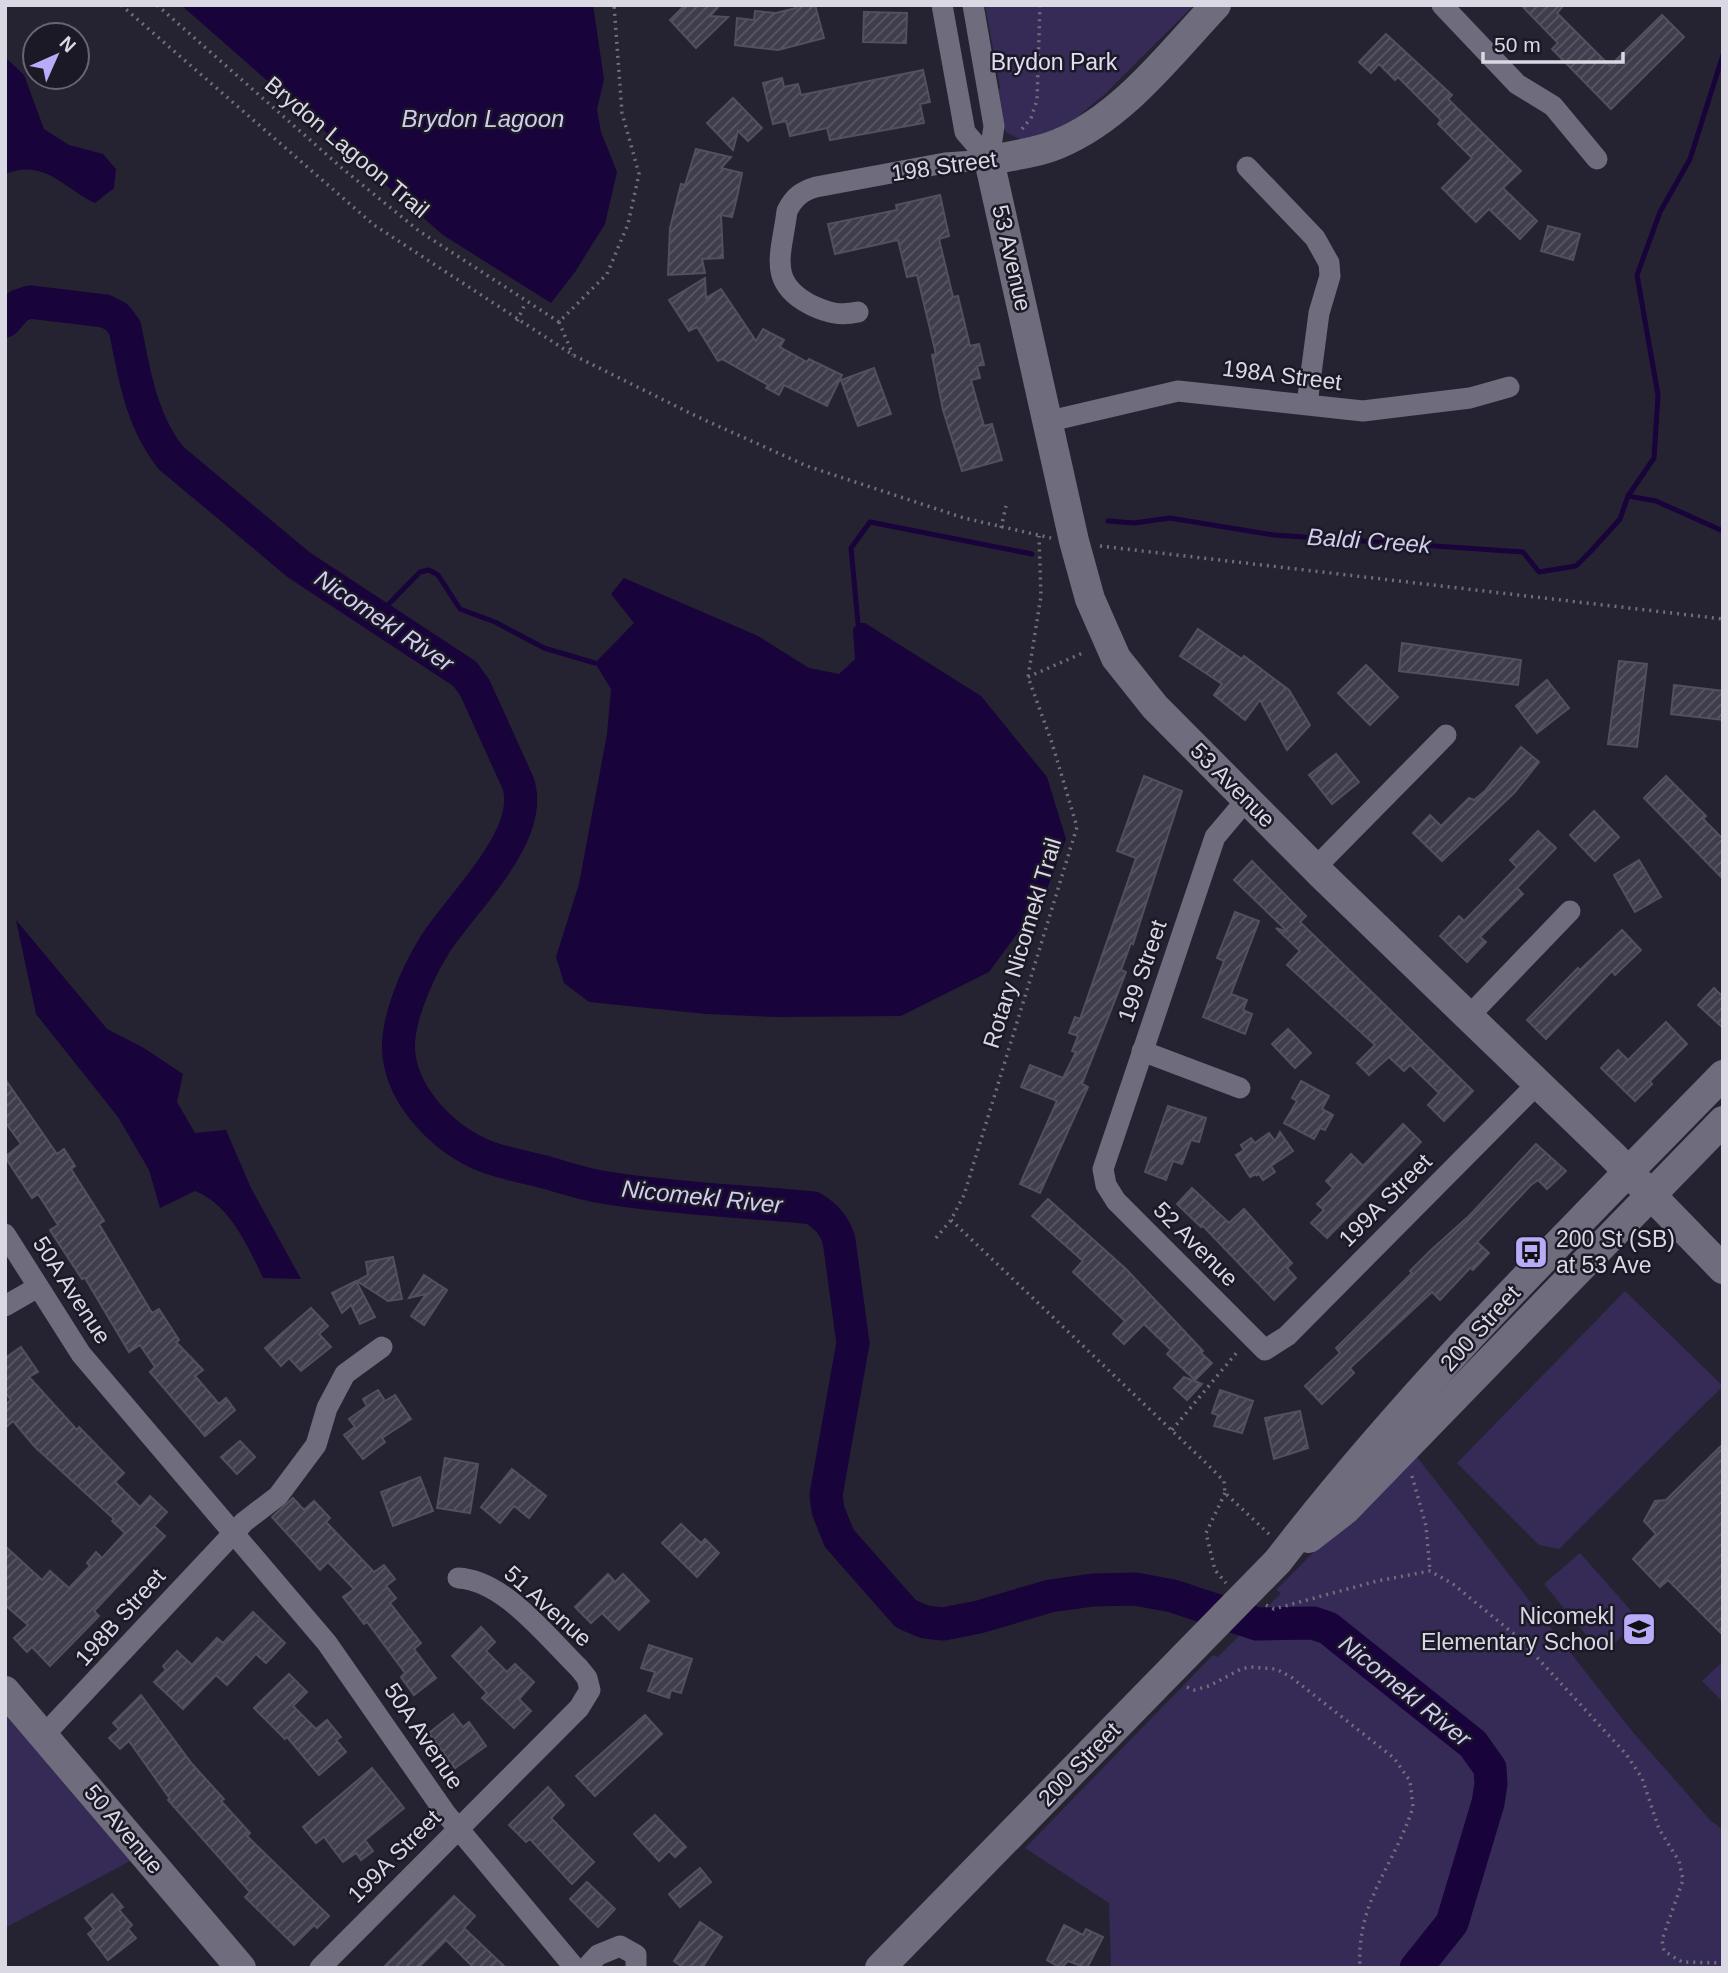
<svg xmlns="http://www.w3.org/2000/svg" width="1728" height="1973" font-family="Arial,sans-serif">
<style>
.green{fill:#352b56}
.water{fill:#18033a}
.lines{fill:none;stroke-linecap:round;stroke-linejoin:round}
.stream{stroke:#18033a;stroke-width:5}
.river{stroke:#18033a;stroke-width:33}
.building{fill:url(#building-hatch);stroke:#524f5f;stroke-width:2}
.path{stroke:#716f7b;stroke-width:3.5;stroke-dasharray:2 5;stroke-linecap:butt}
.street{stroke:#6e6c7d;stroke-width:21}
.secondary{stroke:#6e6c7d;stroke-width:30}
.labels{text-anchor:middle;stroke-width:5;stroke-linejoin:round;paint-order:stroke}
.park-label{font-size:23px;fill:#e0def0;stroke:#1c1927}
.street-label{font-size:23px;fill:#dad8e2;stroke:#1c1927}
.poi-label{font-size:23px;fill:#dad8e2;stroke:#1c1927;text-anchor:start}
.water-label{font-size:24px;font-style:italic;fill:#d2ccf1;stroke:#1c1927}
</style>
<defs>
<pattern id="building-hatch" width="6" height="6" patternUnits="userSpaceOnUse" patternTransform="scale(1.75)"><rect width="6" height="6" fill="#3f3d4c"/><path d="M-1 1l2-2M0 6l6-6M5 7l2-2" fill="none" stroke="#5a5866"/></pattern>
</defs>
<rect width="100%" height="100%" fill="#252331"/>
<g class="green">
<polygon points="985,5 1194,5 1105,94 1058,133 1022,140 1007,133 1001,124 996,97 1000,87"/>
<polygon points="1625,1291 1723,1386 1559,1549 1539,1545 1457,1463"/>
<polygon points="1413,1452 1632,1731 1710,1820 1723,1830 1723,1968 1111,1968 1109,1903 1025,1848 1213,1655 1218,1657 1281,1593 1276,1590"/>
<polygon points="1580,1553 1640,1621 1602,1654 1544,1584"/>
<polygon points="1723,1661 1723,1702 1702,1681"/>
<polygon points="5,1714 130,1861 5,1928"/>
</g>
<g class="water">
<polygon points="181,5 593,5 604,79 597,109 601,132 617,172 605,224 575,272 551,303 443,235"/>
<path d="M5 57 24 75 44 129 69 145 103 154 116 169 114 188 95 203C63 188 45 158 5 174Z"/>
<polygon points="624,578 758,636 809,668 839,674 855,659 853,629 858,623 865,623 981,696 1047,777 1066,839 1044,897 989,972 901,1016 776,1017 706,1014 589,1002 564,983 556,957 579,884 607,734 611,689 595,663 634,623 611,594"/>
<path d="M16 920 107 1029 144 1048 183 1074 177 1102 195 1133 226 1130 251 1188 301 1279 263 1278C248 1246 229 1204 195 1191L160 1208 149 1170 118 1117 36 1014Z"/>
</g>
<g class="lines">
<g class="stream">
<polyline points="1628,496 1656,501 1723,531"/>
<polyline points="1108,521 1134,523 1170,518 1274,535 1523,552 1539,572 1576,566 1592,550 1620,519 1628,496 1654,458 1658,395 1637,275 1660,212 1690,159 1723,55"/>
<polyline points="376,617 420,572 429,570 438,575 460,609 495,622 544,648 595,663"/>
<polyline points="858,623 851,548 870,522 1032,554"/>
</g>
<path class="river" d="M5 321 18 306 30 302 105 311 117 317 125 328C134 373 141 421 171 458L299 565 465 674 475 688 518 783C536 836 460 904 434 946 417 974 395 1022 399 1055 404 1099 445 1140 485 1156 503 1163 523 1167 541 1171 563 1177 585 1185 608 1188 675 1199 745 1201 813 1208 827 1217 834 1225 839 1240L853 1343 826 1495 828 1510 839 1538 906 1614 925 1622 943 1624 979 1617 1050 1596 1093 1590 1135 1589 1173 1596 1257 1624 1313 1623 1328 1628 1473 1744 1490 1768 1491 1784 1488 1803 1452 1923 1416 1968"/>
</g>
<g class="building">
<polygon points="685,5 720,5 710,16 728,17 696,48 670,20"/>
<polygon points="795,5 815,5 824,38 778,50 735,45 737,18 754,20 755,11 776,13 796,8"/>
<polygon points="1521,5 1564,5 1557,13 1610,66 1662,15 1684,37 1611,109 1552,49 1558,43"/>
<polygon points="864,12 907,13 906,43 863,42"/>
<polygon points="1386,34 1452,95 1448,99 1521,171 1503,188 1537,221 1520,239 1489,209 1476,222 1442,188 1472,158 1438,124 1441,120 1398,77 1395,80 1379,64 1371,73 1359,62"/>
<polygon points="923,70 930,102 920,104 924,123 830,140 827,128 790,136 786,121 773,124 763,83 782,78 784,87 798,84 801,95"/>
<polygon points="733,98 762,128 748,141 738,131 733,150 707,123"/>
<polygon points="696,149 731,157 721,168 742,173 737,197 732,217 721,215 723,258 702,259 705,273 668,275 670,228 681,184 685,185"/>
<polygon points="940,195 949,236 939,239 953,297 958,296 970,346 979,344 984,365 977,366 980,378 971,380 984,426 992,424 1002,460 962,471 943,410 932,355 936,354 917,275 907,277 898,240 835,254 828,224 897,210 896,205"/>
<polygon points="1548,226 1580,234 1573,260 1541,251"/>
<polygon points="705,278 706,298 721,289 756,341 763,329 784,340 780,347 807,362 809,359 842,375 827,406 784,385 779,395 766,388 768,385 722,359 718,361 697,327 689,331 669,300"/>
<polygon points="874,368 891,414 858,426 841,380"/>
<polygon points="1198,629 1242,659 1244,656 1289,690 1310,725 1287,750 1260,700 1245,720 1214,695 1222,684 1180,656"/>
<polygon points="1402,643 1521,660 1518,685 1399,671"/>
<polygon points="1619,661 1647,664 1637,747 1608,744"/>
<polygon points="1366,665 1398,697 1370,725 1338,693"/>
<polygon points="1547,680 1569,708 1537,733 1516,706"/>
<polygon points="1674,685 1723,691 1723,720 1671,714"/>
<polygon points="1521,747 1539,762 1514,793 1442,861 1413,833 1430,815 1441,826 1469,798 1474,800 1485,791"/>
<polygon points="1336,754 1359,782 1332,804 1309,775"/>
<polygon points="1144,776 1182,791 1133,944 1131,943 1121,970 1126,972 1082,1084 1088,1087 1040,1193 1020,1184 1057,1101 1021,1087 1030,1065 1063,1078 1076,1052 1072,1051 1078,1036 1069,1033 1075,1017 1080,1019 1136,858 1117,851"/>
<polygon points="1666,776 1706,816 1703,819 1723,839 1723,879 1644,798"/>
<polygon points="1594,811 1619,837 1595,861 1570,835"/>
<polygon points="1538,831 1556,848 1517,888 1523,894 1480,937 1486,942 1467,962 1440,936 1459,916 1464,921 1517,867 1510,860"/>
<polygon points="1639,860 1661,897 1635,912 1614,875"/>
<polygon points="1252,861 1306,916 1300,922 1473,1091 1444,1121 1428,1105 1439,1093 1410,1065 1404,1071 1389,1057 1369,1075 1357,1063 1375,1045 1287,965 1300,951 1276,928 1288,932 1234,880"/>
<polygon points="1235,912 1259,921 1231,994 1247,1000 1243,1010 1252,1014 1245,1034 1203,1017 1224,961 1217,958"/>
<polygon points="1622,930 1641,950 1615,975 1612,971 1546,1039 1527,1020 1578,968 1580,970"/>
<polygon points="1714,988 1723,997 1723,1028 1698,1005"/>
<polygon points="1666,1022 1687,1044 1650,1081 1652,1084 1635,1101 1601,1068 1618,1050 1628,1060"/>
<polygon points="1288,1029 1311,1053 1295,1068 1272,1044"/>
<polygon points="5,1079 57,1154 64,1149 75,1166 71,1169 104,1221 99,1224 152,1313 159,1309 179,1340 176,1342 203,1370 195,1376 219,1404 226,1398 235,1410 205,1436 150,1372 155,1367 140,1345 129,1352 85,1278 82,1279 50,1230 58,1225 38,1194 32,1198 5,1157 21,1144 5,1122"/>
<polygon points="1301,1081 1329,1096 1322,1109 1333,1115 1325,1130 1320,1128 1314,1139 1284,1123 1297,1101 1292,1098"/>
<polygon points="1168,1106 1206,1118 1199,1142 1191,1140 1182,1164 1173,1161 1166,1180 1145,1172"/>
<polygon points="1403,1124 1421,1142 1327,1238 1311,1223 1324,1210 1317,1204 1333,1188 1326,1181 1351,1154 1363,1166"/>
<polygon points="1280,1132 1293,1151 1271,1166 1275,1172 1263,1180 1259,1174 1256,1176 1258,1173 1250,1177 1236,1155 1244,1150 1241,1145 1251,1138 1255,1143 1269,1133 1275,1141"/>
<polygon points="1536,1144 1566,1171 1547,1189 1538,1180 1531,1185 1477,1242 1489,1253 1473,1270 1470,1268 1440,1300 1432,1292 1350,1368 1354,1373 1322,1404 1305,1386 1340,1353 1336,1348 1412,1273 1410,1271 1430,1251 1470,1215"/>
<polygon points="1192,1188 1229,1223 1244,1209 1292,1263 1287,1268 1296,1278 1274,1300 1202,1225 1201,1227 1177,1204"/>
<polygon points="1048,1199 1126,1269 1203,1351 1201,1353 1212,1363 1195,1380 1167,1354 1171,1350 1144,1324 1124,1344 1113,1334 1125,1321 1073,1272 1083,1261 1032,1216"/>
<polygon points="393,1257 402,1299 388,1301 357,1281 368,1275 366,1262"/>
<polygon points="424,1275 447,1290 424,1325 411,1316 426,1294 409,1298"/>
<polygon points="356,1281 375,1317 360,1324 351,1305 342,1313 332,1293"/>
<polygon points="311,1308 328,1326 319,1334 331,1347 301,1371 289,1358 281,1366 265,1348"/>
<polygon points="21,1347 38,1372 29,1377 77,1430 79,1427 124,1473 115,1482 140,1507 150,1496 167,1512 154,1526 165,1536 94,1611 99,1616 50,1666 32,1647 27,1652 14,1638 28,1625 5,1605 5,1546 42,1580 50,1571 69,1588 90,1566 87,1563 96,1552 102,1558 125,1533 112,1521 114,1519 35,1447 13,1421 5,1428 5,1405 11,1400 5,1392 5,1358"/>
<polygon points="1184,1377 1202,1384 1187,1400 1174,1388"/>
<polygon points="378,1390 385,1401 395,1395 411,1419 382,1438 385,1442 363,1459 344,1435 355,1427 349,1419 367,1406 363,1399"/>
<polygon points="1220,1390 1253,1401 1242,1433 1214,1426 1218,1415 1212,1413"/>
<polygon points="1300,1411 1308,1448 1274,1459 1265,1418"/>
<polygon points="240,1441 255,1457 237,1474 221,1457"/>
<polygon points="1723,1444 1723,1635 1668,1580 1660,1587 1633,1559 1656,1534 1644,1521 1655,1501 1666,1500"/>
<polygon points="445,1458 478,1464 470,1513 437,1508"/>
<polygon points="512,1469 546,1496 529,1518 514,1506 500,1523 481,1507"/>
<polygon points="420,1477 433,1511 393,1526 381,1492"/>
<polygon points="293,1498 304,1510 314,1501 330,1518 326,1522 374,1572 384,1565 395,1579 386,1586 396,1598 390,1603 421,1643 414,1649 436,1678 414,1695 401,1677 405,1673 367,1622 364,1624 343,1597 354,1589 328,1562 320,1570 272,1517"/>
<polygon points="681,1524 701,1543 705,1539 719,1553 697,1577 662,1543"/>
<polygon points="608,1574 615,1582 623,1574 649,1601 619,1630 602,1613 591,1623 575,1607"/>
<polygon points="253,1612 285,1643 266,1663 256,1654 227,1685 216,1675 183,1709 154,1682 166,1670 163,1666 177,1651 192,1665 217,1638 223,1643"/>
<polygon points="481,1627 495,1642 486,1651 507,1672 515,1664 534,1682 519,1699 531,1711 514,1728 482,1698 487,1693 452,1656"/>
<polygon points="649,1645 692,1659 681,1693 671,1690 669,1698 648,1691 655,1672 641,1668"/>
<polygon points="289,1674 307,1692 293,1706 316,1729 327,1720 341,1737 336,1740 346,1752 319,1775 287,1737 285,1739 254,1708"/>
<polygon points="141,1695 192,1764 224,1799 221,1801 250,1833 247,1836 329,1916 317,1928 314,1925 294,1945 245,1897 250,1892 168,1800 170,1799 129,1741 120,1749 109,1738 119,1729 113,1723"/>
<polygon points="453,1714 463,1727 469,1722 486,1746 455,1768 429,1733"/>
<polygon points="645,1715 662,1734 595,1796 576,1776"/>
<polygon points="372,1768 404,1808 365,1840 373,1851 361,1860 356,1853 343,1862 324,1837 316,1843 303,1827"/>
<polygon points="548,1787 564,1805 551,1818 594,1862 572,1884 530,1839 526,1842 509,1825"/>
<polygon points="655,1815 686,1847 675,1857 669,1851 659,1861 634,1834"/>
<polygon points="700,1868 711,1882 680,1907 669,1894"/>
<polygon points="587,1882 615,1909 598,1927 570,1899"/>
<polygon points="112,1894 123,1907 119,1910 132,1925 128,1929 136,1938 108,1960 88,1934 94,1929 85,1918"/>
<polygon points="454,1896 475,1916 464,1928 506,1968 474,1968 446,1940 418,1968 383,1968"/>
<polygon points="700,1922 722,1937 702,1968 684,1968 674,1961"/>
<polygon points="1064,1925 1083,1935 1086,1929 1103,1937 1087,1968 1068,1961 1061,1968 1047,1960"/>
</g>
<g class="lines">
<g class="path">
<polyline points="121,5 374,225 573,355 698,417 807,466 964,518 1051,538"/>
<polyline points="157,5 343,169 419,231 559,322 607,274 628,224 639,174 622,113 614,5"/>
<polyline points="1022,129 1031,118 1037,100 1040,5"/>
<polyline points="517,321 526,302"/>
<polyline points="559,322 573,355"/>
<polyline points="1001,528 1006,506"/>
<polyline points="1100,546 1723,619"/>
<polyline points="1028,677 1085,652"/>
<polyline points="951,1220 1207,1464 1224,1481 1225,1493 1269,1534"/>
<polyline points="936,1238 951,1220 964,1195 1077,827 1052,743 1028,677 1041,596 1039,536"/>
<polyline points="1172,1430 1238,1351"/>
<polyline points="1412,1476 1426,1526 1430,1571"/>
<polyline points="1225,1493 1206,1533 1215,1570 1226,1583"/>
<polyline points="1266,1605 1274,1609 1377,1581 1430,1571 1453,1584 1520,1639 1626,1754 1642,1778 1659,1829 1679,1861 1683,1880 1662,1940 1664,1951 1682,1962 1723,1963"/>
<path d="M1187 1687 1194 1690 1209 1686 1241 1669 1250 1667 1276 1669 1291 1677 1394 1758 1410 1781 1413 1807C1395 1865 1356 1901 1360 1968"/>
</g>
<g class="street">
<polyline points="942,5 965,132 989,160"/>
<polyline points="973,5 994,126 989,160"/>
<polyline points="1442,5 1517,84 1553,106 1597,159"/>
<polyline points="1247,167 1315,238 1329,263 1330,276 1319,313 1307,404"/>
<path d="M858 312C840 316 828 313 811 305 766 282 782 253 787 211 794 197 802 191 816 187L945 163 989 160"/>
<polyline points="1050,421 1178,391 1363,411 1470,398 1509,387"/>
<polyline points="1247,799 1215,837 1103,1169 1106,1185 1116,1201 1265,1350 1287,1336 1538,1083"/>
<polyline points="1315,868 1446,735"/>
<polyline points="1469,1016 1570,911"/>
<polyline points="1142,1051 1240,1088"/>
<polyline points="5,1234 81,1354 327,1643 446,1814 575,1968"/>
<polyline points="5,1306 38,1287"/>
<polyline points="44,1735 244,1522 278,1496 316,1445 327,1408 345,1374 382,1347"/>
<path d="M320 1968 579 1708 590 1690 587 1678 579 1668C547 1637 504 1580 458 1578"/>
<polyline points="586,1968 598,1955 620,1946 636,1955 636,1968"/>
</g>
<g class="secondary">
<path d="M1216 5C1170 54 1122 118 1058 144 1036 153 1012 156 989 160L1074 541 1090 599 1116 658 1155 707 1323 876 1612 1155 1723 1269"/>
<polyline points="1309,1538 1345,1510 1723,1121"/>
<polyline points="5,1691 241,1968"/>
<path d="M880 1968 1278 1561C1412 1387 1570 1232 1723 1075"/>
</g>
</g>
<defs>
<g id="bus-square" transform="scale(1.75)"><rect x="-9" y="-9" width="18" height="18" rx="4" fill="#b9abf7" stroke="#1c1927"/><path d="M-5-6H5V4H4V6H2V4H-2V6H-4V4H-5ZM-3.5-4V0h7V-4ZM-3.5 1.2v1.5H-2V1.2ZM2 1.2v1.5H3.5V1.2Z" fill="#111"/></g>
<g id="school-square" transform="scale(1.75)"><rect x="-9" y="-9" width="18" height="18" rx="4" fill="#b9abf7" stroke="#1c1927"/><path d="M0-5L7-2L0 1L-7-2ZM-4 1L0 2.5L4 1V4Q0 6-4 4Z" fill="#111"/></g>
</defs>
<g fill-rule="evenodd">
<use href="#bus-square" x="1531" y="1252"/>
<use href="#school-square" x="1639" y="1629"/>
</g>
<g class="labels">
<g class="park-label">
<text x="1054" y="70">Brydon Park</text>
</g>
<g class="street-label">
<text transform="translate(347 147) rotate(40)" y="8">Brydon Lagoon Trail</text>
<text transform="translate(944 166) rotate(-8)" y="8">198 Street</text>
<text transform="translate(1012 258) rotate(77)" y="8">53 Avenue</text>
<text transform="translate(1282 375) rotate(7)" y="8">198A Street</text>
<text transform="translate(1233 785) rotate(45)" y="8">53 Avenue</text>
<text transform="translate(1022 943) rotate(-73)" y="8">Rotary Nicomekl Trail</text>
<text transform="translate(1142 971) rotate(-71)" y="8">199 Street</text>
<text transform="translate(1385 1200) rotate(-45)" y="8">199A Street</text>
<text transform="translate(1196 1244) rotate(45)" y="8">52 Avenue</text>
<text transform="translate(72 1290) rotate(57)" y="8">50A Avenue</text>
<text transform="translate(1480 1328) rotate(-48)" y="8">200 Street</text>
<text transform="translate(548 1606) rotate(42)" y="8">51 Avenue</text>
<text transform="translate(120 1617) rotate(-48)" y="8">198B Street</text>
<text transform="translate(424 1736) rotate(56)" y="8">50A Avenue</text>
<text transform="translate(1079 1764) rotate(-46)" y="8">200 Street</text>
<text transform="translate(124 1829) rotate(50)" y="8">50 Avenue</text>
<text transform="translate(394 1856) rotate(-45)" y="8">199A Street</text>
</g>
<g class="poi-label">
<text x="1556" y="1247">200 St (SB)<tspan x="1556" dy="26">at 53 Ave</tspan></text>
<text x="1614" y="1624" text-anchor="end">Nicomekl<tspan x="1614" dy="26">Elementary School</tspan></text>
</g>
<g class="water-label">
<text x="483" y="127">Brydon Lagoon</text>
<text transform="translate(1369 541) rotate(4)" y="8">Baldi Creek</text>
<text transform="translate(384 621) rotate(34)" y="8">Nicomekl River</text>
<text transform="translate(702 1197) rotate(6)" y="8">Nicomekl River</text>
<text transform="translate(1405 1691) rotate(39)" y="8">Nicomekl River</text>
</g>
</g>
<rect width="1728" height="1973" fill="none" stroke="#dad8e2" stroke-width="14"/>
<g transform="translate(56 56) rotate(45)"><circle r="33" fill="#1c1927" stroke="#686572" stroke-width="2"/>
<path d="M0-5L12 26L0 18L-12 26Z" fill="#b9abf7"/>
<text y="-10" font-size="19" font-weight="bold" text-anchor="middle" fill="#dad8e2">N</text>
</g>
<path d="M1483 52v10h140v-10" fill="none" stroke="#dad8e2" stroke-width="3.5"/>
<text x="1494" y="52" font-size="21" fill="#dad8e2" stroke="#1c1927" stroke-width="5" paint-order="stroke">50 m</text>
</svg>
